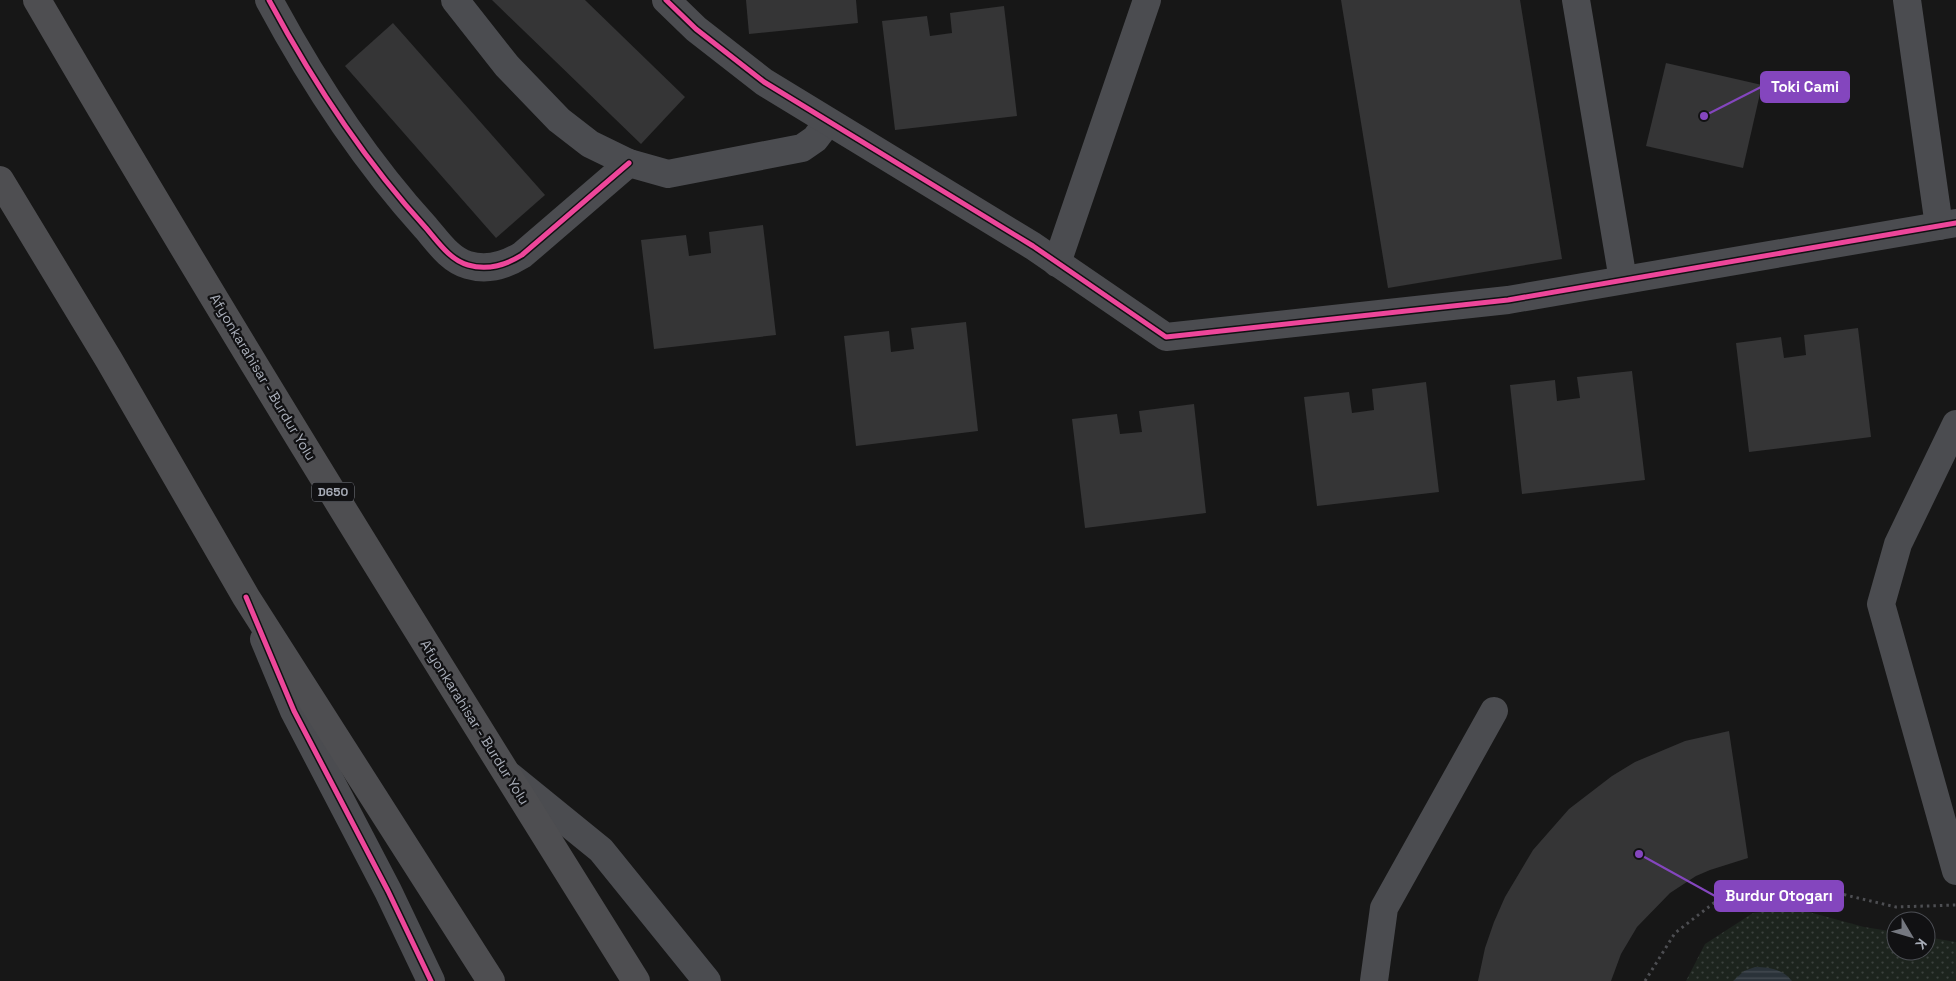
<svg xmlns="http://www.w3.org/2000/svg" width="1956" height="981" font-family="'Space Grotesk',sans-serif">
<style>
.grass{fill:url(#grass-dots)}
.water{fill:url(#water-rules)}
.building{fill:#353536}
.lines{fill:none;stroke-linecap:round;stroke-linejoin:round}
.path{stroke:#4d4e52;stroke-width:3;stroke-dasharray:2.5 4;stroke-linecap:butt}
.minor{stroke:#4b4c50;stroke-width:28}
.highway{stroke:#4e4e51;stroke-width:28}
.cycleway-casing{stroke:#111113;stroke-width:8}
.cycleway{stroke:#ed469a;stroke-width:5}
.labels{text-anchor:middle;stroke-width:4.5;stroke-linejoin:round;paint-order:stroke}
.shield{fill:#111113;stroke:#7b7e86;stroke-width:1}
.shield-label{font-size:12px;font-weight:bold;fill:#a8adb8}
.street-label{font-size:14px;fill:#a8adb8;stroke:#111113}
.leader{fill:none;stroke:#8446be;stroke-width:2}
.callout-dot{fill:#8446be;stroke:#111113;stroke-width:2}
.callout{fill:#8446be;stroke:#8446be;stroke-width:2}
.callout-label{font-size:15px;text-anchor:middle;font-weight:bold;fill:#fff}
</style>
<defs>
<pattern id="grass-dots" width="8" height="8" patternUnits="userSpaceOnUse" patternTransform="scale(1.25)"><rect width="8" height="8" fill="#1d241e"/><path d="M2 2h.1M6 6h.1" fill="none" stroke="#3b413d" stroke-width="1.8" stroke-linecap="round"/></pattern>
<pattern id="water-rules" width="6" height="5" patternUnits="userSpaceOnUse" patternTransform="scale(1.25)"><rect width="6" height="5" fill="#2a3239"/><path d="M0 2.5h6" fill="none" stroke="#464d54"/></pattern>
</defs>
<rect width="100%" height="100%" fill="#171717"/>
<polygon class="grass" points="1794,908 1864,927 1896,932 1896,951 1926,951 1926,937 1956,942 1956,981 1686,981 1705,944 1753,913"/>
<path class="water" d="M1755 967C1769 967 1782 969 1792 981H1733L1744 971Z"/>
<g class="building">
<polygon points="492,0 585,0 685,97 641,144"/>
<polygon points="746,0 856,0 858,23 749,34"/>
<polygon points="1341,0 1520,0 1562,259 1388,288"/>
<polygon points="1004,6 1017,116 895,130 882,21 927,16 930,36 952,33 950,13"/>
<polygon points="393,23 545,195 496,238 345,66"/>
<polygon points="1666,63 1762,85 1743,168 1646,146"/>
<polygon points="763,225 776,335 654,349 641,240 686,235 689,256 711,253 709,232"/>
<polygon points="966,322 978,431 856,446 844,336 889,331 891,352 914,349 911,328"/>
<polygon points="1858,328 1871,437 1749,452 1736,343 1781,337 1784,358 1806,355 1804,335"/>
<polygon points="1632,371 1645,480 1522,494 1510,385 1555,380 1557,401 1580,398 1577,377"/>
<polygon points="1426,382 1439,492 1317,506 1304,397 1349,392 1352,413 1374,410 1372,389"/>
<polygon points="1194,404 1206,513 1085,528 1072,419 1117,414 1120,434 1142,432 1139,411"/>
<polygon points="1729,731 1748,858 1710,870 1696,876 1670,893 1637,927 1621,954 1611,981 1478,981 1485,948 1494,922 1505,897 1533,850 1569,809 1612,776 1635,762 1685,741"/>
</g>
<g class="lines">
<polyline class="path" points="1645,981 1675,933 1728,892 1812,887 1896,907 1956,905"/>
<g class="minor">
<path d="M269 0C313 82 363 159 426 228 438 242 450 260 468 265 488 271 506 265 522 255L629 163"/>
<polyline points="455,0 507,66 559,120 590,144 629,163 668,174 802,148 815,139 828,122"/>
<polyline points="666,0 696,29 764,82 1033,246 1166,337 1508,300 1956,223"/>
<polyline points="1576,0 1623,280"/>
<polyline points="1907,0 1939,226"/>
<polyline points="1057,263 1147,0"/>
<polyline points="1956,424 1898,544 1881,604 1956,871"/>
<polyline points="264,639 294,711 388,891 431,981"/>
<polyline points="510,776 601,850 707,981"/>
<polyline points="1374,981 1384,908 1494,711"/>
</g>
<g class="highway">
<path d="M37 0C230 331 433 656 636 981"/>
<polyline points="0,180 109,360 246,597 491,981"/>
</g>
<g class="cycleway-casing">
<g id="cycleway">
<path d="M269 0C313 82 363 159 426 228 438 242 450 260 468 265 488 271 506 265 522 255L629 163"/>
<polyline points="666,0 696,29 764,82 1033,246 1166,337 1508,300 1956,223"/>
<polyline points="246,597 294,711 388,891 431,981"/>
</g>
</g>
<use href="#cycleway" class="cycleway"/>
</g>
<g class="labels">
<rect class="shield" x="312" y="482.5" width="42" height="19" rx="4"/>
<g class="shield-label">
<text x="333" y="496">D650</text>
</g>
<g class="street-label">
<text transform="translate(263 377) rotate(59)" y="5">Afyonkarahisar - Burdur Yolu</text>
<text transform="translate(475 722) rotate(58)" y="5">Afyonkarahisar - Burdur Yolu</text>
</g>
</g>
<path class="leader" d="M1704 116L1761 87M1639 854L1715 896"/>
<g class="callout-dot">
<circle cx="1704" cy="116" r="5"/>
<circle cx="1639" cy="854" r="5"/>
</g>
<g class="callout">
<rect x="1761" y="72" width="88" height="30" rx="5"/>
<rect x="1715" y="881" width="128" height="30" rx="5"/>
</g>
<g class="callout-label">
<text x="1805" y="92">Toki Cami</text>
<text x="1779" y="901">Burdur Otogarı</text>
</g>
<g transform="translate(1911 936) rotate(128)"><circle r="24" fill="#111113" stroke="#4d4f55"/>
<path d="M0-4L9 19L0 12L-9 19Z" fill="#757880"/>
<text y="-8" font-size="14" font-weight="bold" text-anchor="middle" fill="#a8adb8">K</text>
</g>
</svg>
